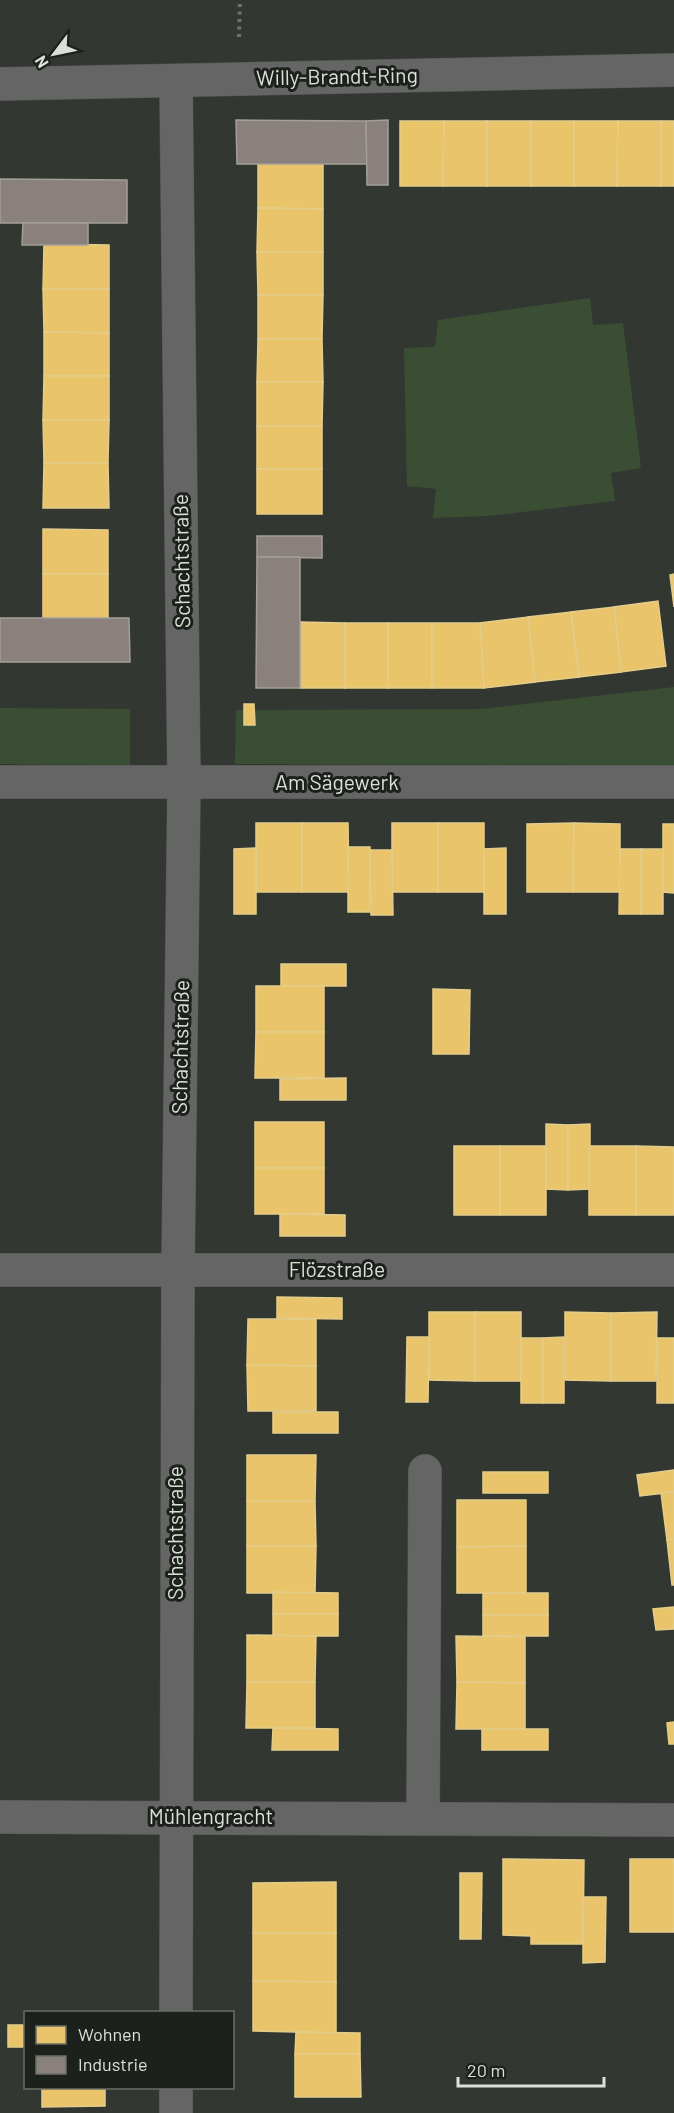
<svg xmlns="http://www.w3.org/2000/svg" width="674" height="2113" font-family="Barlow,sans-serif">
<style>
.green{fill:#3a4e34}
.homes{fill:#e9c46a;stroke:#e4cd8b;stroke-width:1.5}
.industry{fill:#8a817c;stroke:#a29e98;stroke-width:1.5}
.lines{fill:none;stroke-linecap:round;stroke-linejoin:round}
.street-casing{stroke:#515650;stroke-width:34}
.path{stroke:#717270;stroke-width:4;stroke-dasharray:3 4.5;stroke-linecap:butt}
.street{stroke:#666566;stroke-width:33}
.labels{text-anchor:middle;stroke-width:6;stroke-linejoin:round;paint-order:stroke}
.street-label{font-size:21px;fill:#dae1d8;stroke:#1c211b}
</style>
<rect width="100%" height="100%" fill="#323831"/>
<g class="green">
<polygon points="590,298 593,325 623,323 641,468 611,473 615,501 488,516 433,518 436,489 407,486 404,348 435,347 438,320"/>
<polygon points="674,687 674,765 235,764 236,710 482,709"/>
<polygon points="0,708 130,709 130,765 0,764"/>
</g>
<g class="homes">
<polygon points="400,121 444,121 443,186 400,186"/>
<polygon points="444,121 487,121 487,186 443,186"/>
<rect x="487" y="121" width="44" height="65"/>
<rect x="531" y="121" width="43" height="65"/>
<polygon points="574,121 618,121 617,186 574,186"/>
<polygon points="618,121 661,121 661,186 617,186"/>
<rect x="661" y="121" width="13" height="65"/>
<polygon points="258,164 323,164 323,209 258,208"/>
<polygon points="258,208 323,209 323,252 257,252"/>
<polygon points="44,244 109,245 109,289 43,289"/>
<polygon points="257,252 323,252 323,295 258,295"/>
<polygon points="43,289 109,289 109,333 44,332"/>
<polygon points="258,295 323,295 322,339 258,339"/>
<polygon points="44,332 109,333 109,376 44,376"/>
<polygon points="258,339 322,339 323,382 257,382"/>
<polygon points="44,376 109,376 109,420 43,420"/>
<polygon points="257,382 323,382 322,426 257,426"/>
<polygon points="43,420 109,420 108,463 44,463"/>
<rect x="257" y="426" width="65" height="43"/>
<polygon points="44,463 108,463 109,508 43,508"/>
<rect x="257" y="469" width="65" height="45"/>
<polygon points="43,529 108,530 108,574 43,574"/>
<rect x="43" y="574" width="65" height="44"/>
<polygon points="674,574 674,607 670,575"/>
<polygon points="658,601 666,666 621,672 614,607"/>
<polygon points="614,607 621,672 579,677 571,612"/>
<polygon points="571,612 579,677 535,682 528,617"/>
<polygon points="528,617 535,682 484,688 480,623"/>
<polygon points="300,622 345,623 345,688 300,688"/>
<rect x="345" y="623" width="43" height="65"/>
<rect x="388" y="623" width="44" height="65"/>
<polygon points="432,623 480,623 484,688 432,688"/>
<polygon points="244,704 254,704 255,725 244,725"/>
<rect x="256" y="823" width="46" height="69"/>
<polygon points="302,823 348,823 349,892 302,892"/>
<rect x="392" y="823" width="46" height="69"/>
<rect x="438" y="823" width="46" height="69"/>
<polygon points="574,823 573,892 527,892 527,824"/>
<polygon points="574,823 620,824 620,892 573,892"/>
<polygon points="663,824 674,824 674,893 663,892"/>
<rect x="348" y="847" width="22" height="65"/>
<polygon points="256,848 256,914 234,914 234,849"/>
<polygon points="506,848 506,914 484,914 484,849"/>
<polygon points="620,849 641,849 641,914 619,914"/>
<rect x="641" y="849" width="22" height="65"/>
<polygon points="370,850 392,850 393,915 371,915"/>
<rect x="281" y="964" width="65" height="22"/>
<rect x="256" y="986" width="68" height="46"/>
<polygon points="433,989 470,990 469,1054 433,1054"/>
<polygon points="256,1032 324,1032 324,1078 255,1078"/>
<polygon points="346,1078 346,1100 280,1100 280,1079"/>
<rect x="255" y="1122" width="69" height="46"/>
<polygon points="546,1124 568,1125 568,1190 546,1189"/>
<polygon points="590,1124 590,1189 568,1190 568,1125"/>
<rect x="454" y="1146" width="46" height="69"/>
<rect x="500" y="1146" width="46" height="69"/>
<rect x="589" y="1146" width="47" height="69"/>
<polygon points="636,1146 674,1147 674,1215 636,1215"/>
<rect x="255" y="1168" width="69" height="46"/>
<polygon points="280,1214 345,1215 345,1236 280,1236"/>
<polygon points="277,1297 342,1298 342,1319 277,1318"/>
<polygon points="429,1312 475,1312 475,1381 429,1380"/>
<rect x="475" y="1312" width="46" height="69"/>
<polygon points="565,1312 611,1313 611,1381 565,1380"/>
<polygon points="657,1312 656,1381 611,1381 611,1313"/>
<polygon points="248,1319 316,1319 316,1366 247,1365"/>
<polygon points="407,1337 429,1337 428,1402 406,1402"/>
<polygon points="564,1337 564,1403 543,1403 543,1338"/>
<rect x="521" y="1338" width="22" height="65"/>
<rect x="657" y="1338" width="17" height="65"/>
<polygon points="247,1365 316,1366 316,1411 248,1411"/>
<rect x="273" y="1412" width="65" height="21"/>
<polygon points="247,1455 316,1455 315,1501 247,1501"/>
<polygon points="674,1470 674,1492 640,1496 637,1475"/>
<rect x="483" y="1472" width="65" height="21"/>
<polygon points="674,1492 674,1539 667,1540 661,1493"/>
<polygon points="457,1500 526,1500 526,1546 457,1547"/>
<polygon points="247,1501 315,1501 316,1546 247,1546"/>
<polygon points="674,1539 674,1585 672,1585 667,1540"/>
<polygon points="247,1546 316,1546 315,1593 247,1593"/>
<polygon points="526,1546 526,1593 457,1593 457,1547"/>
<polygon points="273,1592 338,1593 338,1614 273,1614"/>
<rect x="483" y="1593" width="65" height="22"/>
<polygon points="674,1607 674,1629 656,1630 653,1609"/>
<rect x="273" y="1614" width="65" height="22"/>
<rect x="483" y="1615" width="65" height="21"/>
<polygon points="247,1635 316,1636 315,1682 247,1682"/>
<polygon points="456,1636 525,1637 525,1683 457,1682"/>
<polygon points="247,1682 315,1682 315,1728 246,1728"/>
<polygon points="457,1682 525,1683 525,1729 456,1729"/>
<polygon points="674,1722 674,1744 669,1744 667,1723"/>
<polygon points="273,1728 338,1729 338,1750 272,1750"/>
<rect x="482" y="1729" width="66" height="21"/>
<polygon points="503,1859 584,1860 583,1944 531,1944 531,1936 503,1935"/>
<rect x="630" y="1859" width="44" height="73"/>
<polygon points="460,1873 482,1873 481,1939 460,1939"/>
<polygon points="336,1882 336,1933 253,1933 253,1883"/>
<polygon points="583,1897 606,1897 605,1962 583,1963"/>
<polygon points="253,1933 336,1933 336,1982 253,1981"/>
<polygon points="253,1981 336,1982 336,2033 253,2031"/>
<rect x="8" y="2025" width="18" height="22"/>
<polygon points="296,2032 360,2033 360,2054 295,2054"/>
<polygon points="295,2054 360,2054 361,2097 295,2097"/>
<polygon points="42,2088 105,2088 105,2106 42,2107"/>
</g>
<g class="industry">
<polygon points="236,120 366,121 367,164 237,164"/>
<polygon points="388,120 388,185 367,185 366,121"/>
<polygon points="0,179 127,180 127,223 0,223"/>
<polygon points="23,223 88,223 88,245 22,245"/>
<polygon points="257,536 322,536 322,558 257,557"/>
<polygon points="257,557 300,557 300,688 256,688"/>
<polygon points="0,618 129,618 130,662 0,662"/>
</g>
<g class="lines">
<g class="street-casing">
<g id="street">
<polyline points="0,84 674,70"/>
<polyline points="0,782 674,782"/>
<polyline points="0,1270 674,1270"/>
<polyline points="0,1817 674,1820"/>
<polyline points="423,1819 425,1471"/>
<polyline points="176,2012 178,1271 184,783 176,81"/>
<polyline points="176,2088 176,2113"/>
</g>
</g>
<polyline class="path" points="239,37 240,0"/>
<use href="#street" class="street"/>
</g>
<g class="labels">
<g class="street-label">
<text transform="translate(337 77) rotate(-1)" y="7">Willy-Brandt-Ring</text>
<text transform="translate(182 561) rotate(-91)" y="7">Schachtstraße</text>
<text x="337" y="790">Am Sägewerk</text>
<text transform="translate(181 1047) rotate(-89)" y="7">Schachtstraße</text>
<text x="337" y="1277">Flözstraße</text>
<text transform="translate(176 1533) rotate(-90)" y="7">Schachtstraße</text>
<text x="211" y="1824">Mühlengracht</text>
</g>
</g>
<rect x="24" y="2011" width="210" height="78" fill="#1c211b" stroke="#686e67" stroke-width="1.5"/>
<rect x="36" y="2026" width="30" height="18" fill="#e9c46a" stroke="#686e67" stroke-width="1.5"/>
<text x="78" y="2041" font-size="18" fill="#dae1d8">Wohnen</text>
<rect x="36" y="2056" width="30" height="18" fill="#8a817c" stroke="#686e67" stroke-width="1.5"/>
<text x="78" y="2071" font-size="18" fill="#dae1d8">Industrie</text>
<g transform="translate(54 54) rotate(238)" stroke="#1c211b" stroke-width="4.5" paint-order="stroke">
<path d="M0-4.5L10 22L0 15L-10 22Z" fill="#dae1d8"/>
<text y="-9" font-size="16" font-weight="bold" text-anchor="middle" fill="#dae1d8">N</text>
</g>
<path d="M458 2077v9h146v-9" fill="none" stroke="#dae1d8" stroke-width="3"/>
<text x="467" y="2077" font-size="18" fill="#dae1d8" stroke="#1c211b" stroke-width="4.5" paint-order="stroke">20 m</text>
</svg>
